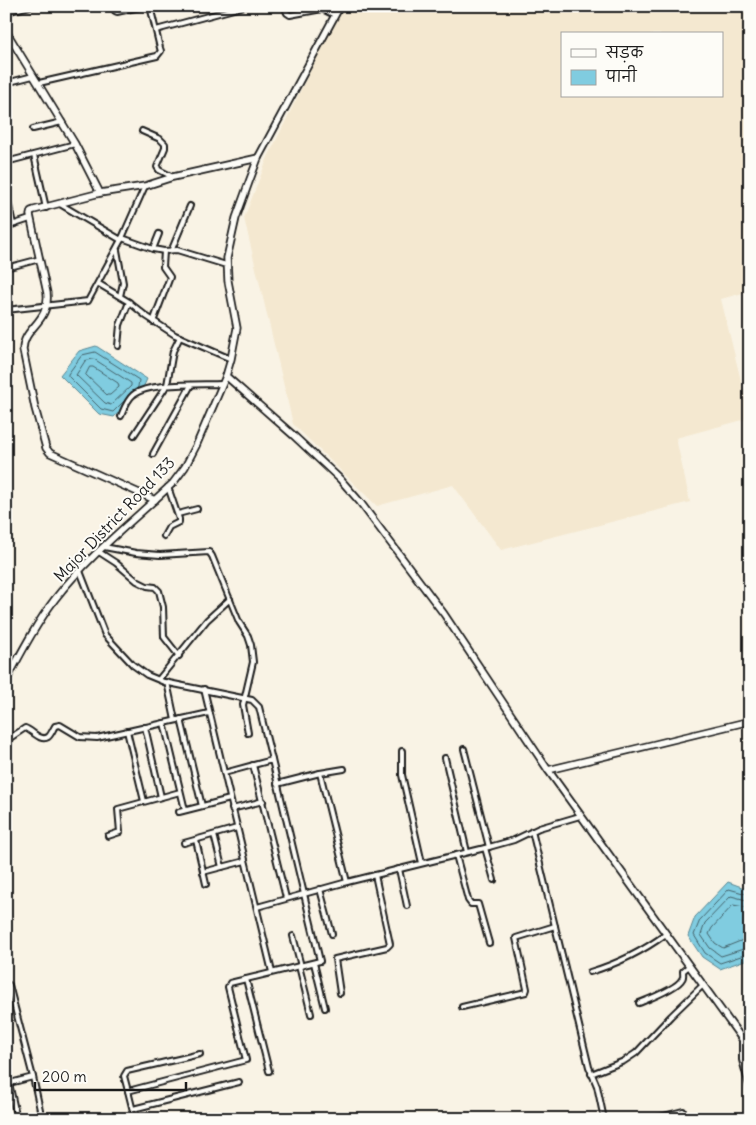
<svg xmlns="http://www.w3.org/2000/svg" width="756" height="1125" font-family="Delius,'Playpen Sans Deva',sans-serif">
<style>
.built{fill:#f4e8d0;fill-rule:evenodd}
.water{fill:#80cce0;stroke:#588692}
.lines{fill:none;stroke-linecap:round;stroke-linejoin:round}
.shore{stroke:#44626a;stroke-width:1}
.street-casing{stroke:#1c1c1c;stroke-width:8}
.secondary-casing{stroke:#1c1c1c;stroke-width:9}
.street{stroke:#fdfcf7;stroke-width:4}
.secondary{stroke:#fdfcf7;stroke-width:5.5}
.labels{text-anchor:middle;stroke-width:4;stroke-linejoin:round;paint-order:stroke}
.street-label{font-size:16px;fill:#1c1c1c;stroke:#fdfcf7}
</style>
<rect width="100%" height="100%" fill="#f9f3e5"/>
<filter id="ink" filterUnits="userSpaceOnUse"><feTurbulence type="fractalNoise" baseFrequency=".02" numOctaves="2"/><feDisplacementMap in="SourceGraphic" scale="10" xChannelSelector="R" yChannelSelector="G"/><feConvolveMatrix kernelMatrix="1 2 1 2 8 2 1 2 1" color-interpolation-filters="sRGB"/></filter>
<g filter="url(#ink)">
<path class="built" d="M342 6H750V291L721 299 750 418 676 438 690 502 501 550 453 485 377 506 293 424 244 218 268 157ZM562 34H722V96H562Z"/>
<g class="water">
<polygon points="96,346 147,379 142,390 114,417 99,414 60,375 79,351"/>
<polygon points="728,882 750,890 750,956 748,959 720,969 702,957 688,936 695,917"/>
</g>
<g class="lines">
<g class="shore">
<polygon points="94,359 131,383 131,386 111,405 105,403 76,375 85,361"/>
<polygon points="90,367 93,367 118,383 119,387 110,395 107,395 86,375"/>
<polyline points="125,400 113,412 101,409 68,376 68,374 82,355 95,352 139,380 138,387 135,390"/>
<polyline points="750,895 729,889 700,920 694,935 705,953 720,963 750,953"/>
<polyline points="750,901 731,896 705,923 701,935 710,948 721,956 750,947"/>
<polyline points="750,908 733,905 712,928 709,934 715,943 723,948 743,940 750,940"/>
</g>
<g class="street-casing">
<g id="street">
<polyline points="113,6 115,11 117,12 144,6"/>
<polyline points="284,6 287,13 290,15 322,9 335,15"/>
<polyline points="6,12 30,6"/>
<polyline points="156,30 245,6"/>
<polyline points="6,83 33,76"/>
<polyline points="39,83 157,56 161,51 160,48 150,6"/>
<polyline points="33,129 62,122"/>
<polyline points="142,131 160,139 165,144 165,148 157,167 159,170 173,177"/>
<polyline points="34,155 46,208"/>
<polyline points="6,162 75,144"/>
<polyline points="6,192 13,224"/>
<polyline points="60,204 121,240"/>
<polyline points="6,227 30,219"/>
<polyline points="122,238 153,249 164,251 177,250 226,265"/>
<polyline points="153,249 159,234"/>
<polyline points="172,249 190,206"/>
<polyline points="117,250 123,283 120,296"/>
<polyline points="6,268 40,259"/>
<polyline points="99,284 129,302 120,325 118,346"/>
<polyline points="129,302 146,316 175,335 231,359"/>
<polyline points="6,310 88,301 122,238 145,186"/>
<polyline points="153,322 170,277 163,267 164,251"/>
<path d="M121 416C124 409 127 400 133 395 150 382 200 385 222 384"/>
<polyline points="134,435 167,385 173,351 180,337"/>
<polyline points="153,454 191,385"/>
<polyline points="178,514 197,509"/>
<polyline points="164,536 169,527 179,522 179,519 168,487"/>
<polyline points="104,547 136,553 160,555 209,552 212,556 239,622 248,636 251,645 253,662 243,705 248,733"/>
<polyline points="99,552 116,563 137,581 147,586 155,587 159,591 163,607 164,637 179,656"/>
<polyline points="80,571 105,635 133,665 147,675 164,682 252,700 259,707 272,760"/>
<polyline points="159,679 207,620 230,599"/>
<polyline points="167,682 175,720"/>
<polyline points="204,689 272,972"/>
<polyline points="181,719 202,806"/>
<polyline points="164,723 185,810"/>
<polyline points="145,727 161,797"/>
<polyline points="127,731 144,801"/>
<path d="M6 743 10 738 25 728C32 730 40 742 48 737 51 735 53 729 55 726L60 725 80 737 97 738 209 713"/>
<polyline points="464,749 489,847"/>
<polyline points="402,751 402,775 422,863"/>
<polyline points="445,758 467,852"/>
<polyline points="253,765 286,898"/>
<polyline points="320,773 347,882"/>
<polyline points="277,784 320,773 344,769"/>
<polyline points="232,809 263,801"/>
<polyline points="179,812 230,799"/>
<polyline points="532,831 589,1067 597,1086 604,1119"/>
<polyline points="214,835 222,867"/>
<polyline points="108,836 120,832 118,809 180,792"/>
<polyline points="196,840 206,884"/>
<polyline points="184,843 237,828"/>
<polyline points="485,848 494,880"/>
<polyline points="456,855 468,900 471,904 478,904 489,943"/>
<polyline points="399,869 407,906"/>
<polyline points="203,872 245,861"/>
<polyline points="320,889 332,934"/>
<polyline points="257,907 347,882 489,847 514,840 539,828 580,816"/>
<polyline points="293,936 301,966"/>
<polyline points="314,963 325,1008"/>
<polyline points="299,966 311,1014"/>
<path d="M590 972C617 964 643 951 666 934"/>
<polyline points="246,979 269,1071"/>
<polyline points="340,993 335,959 387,947 390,944 375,875"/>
<path d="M639 1003C649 999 678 988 682 979 684 977 683 973 683 971L689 966"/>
<polyline points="462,1007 526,992 527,989 516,938 555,926"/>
<polyline points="742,1039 742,1060 750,1089"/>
<polyline points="591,1074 624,1061 636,1053 671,1016 703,985"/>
<polyline points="33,1077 42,1119"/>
<polyline points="9,1083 17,1119"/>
<polyline points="6,1084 33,1077 9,985"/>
<polyline points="128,1091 124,1076 127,1071 200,1054"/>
<polyline points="133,1109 239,1082"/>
<polyline points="135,1119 128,1091 246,1060 228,987 230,983 320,961 272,760 224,773"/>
<polyline points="652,1119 683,1111"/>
</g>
</g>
<g class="secondary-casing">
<g id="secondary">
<polyline points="6,31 75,144 100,193"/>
<polyline points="226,376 293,435 340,479 360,502 444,614 548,770 742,1039 750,1047"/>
<path d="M155 500 50 453 46 448 35 408 23 350C23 327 50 323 47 293L30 215 31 211 34 210 100 193 145 186 173 177 258 158"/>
<path d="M6 681C21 653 36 624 55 599 89 555 134 520 173 483L185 467 196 446 226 376 231 359 237 328 228 281 227 258 236 218 249 182 258 158 340 6"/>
<polyline points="548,770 750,721"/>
</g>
</g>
<use href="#street" class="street"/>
<use href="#secondary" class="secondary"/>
</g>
</g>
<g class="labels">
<g class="street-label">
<text transform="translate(114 519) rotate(-46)" y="6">Major District Road 133</text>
</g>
</g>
<rect width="756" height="1125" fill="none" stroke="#fdfcf7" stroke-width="25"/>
<rect x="12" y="12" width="731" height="1100" fill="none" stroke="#1c1c1c" stroke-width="2" filter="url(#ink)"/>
<rect x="561" y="32" width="162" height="65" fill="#fdfcf7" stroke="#a3a29f"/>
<rect x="571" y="49" width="25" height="8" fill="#fdfcf7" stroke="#a3a29f"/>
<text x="606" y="58" font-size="15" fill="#1c1c1c">सड़क</text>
<rect x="571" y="70" width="25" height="15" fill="#80cce0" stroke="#a3a29f"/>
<text x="606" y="82" font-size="15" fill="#1c1c1c">पानी</text>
<path d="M35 1082v8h151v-8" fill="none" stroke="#1c1c1c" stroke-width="2.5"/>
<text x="42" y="1082" font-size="15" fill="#1c1c1c" stroke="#fdfcf7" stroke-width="4" paint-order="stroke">200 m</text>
</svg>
